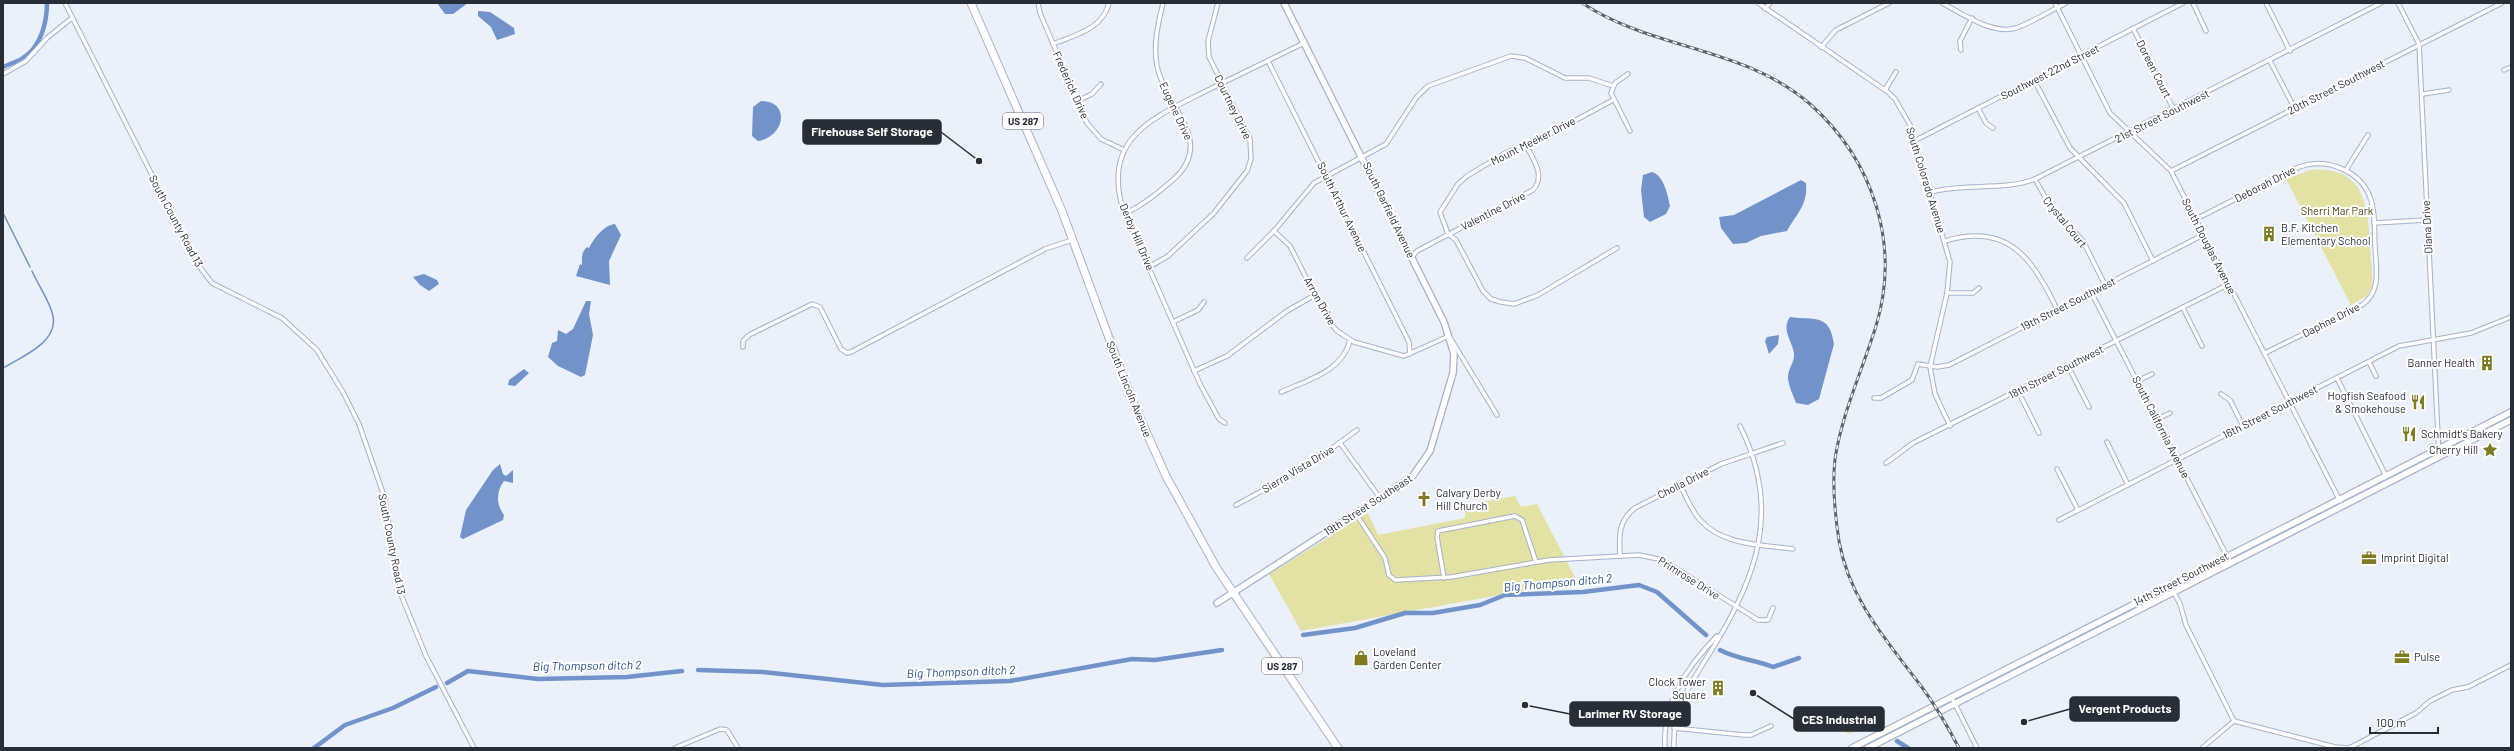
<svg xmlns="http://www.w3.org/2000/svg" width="2514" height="751" font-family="Barlow,sans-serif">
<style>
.green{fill:#e3e1a3}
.water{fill:#7193ca}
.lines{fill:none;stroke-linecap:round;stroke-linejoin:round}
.stream{stroke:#7193ca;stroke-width:1.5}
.canal{stroke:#7193ca;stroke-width:4.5}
.street-casing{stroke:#a4b2c9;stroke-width:5.5}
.secondary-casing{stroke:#a4b2c9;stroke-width:8}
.highway-casing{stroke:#a4b2c9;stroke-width:9}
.street{stroke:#fff;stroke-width:3.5}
.secondary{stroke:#fff;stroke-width:5.5}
.highway{stroke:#fff;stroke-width:7}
.rail-casing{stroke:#5e646d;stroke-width:3}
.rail{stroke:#fff;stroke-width:1.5;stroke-dasharray:4.5;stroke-linecap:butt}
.labels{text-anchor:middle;stroke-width:4;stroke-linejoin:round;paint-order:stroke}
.shield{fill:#fff;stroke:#686d73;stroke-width:1}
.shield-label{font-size:10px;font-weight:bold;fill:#282e37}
.street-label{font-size:11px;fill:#282e37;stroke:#fff}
.park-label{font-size:11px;fill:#4b4812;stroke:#fff}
.poi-label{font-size:11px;fill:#282e37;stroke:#fff;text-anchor:start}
.water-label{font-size:12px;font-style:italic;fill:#264e92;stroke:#fff}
.leader{fill:none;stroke:#282e37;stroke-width:1.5}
.callout-dot{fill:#282e37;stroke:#fff;stroke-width:1.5}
.callout{fill:#282e37;stroke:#282e37;stroke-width:1.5}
.callout-label{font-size:12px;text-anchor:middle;font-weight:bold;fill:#fff}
</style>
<rect width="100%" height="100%" fill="#ebf1fb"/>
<g class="green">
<path d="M2310 170C2364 165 2368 205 2370 246 2371 260 2373 274 2372 287L2367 296 2351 305 2286 179Z"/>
<polygon points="1515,496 1521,507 1537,504 1577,581 1301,631 1269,574 1368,513 1378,535 1465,518 1465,505"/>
<circle cx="1849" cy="728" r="5.5"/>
</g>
<g class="water">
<polygon points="437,3 468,3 453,14 445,14"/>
<polygon points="478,11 490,12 514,28 515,34 497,40 491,27 478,16"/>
<path d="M761 101C791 101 785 137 758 141L752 136 753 107Z"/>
<path d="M1652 172C1664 175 1668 196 1670 206L1666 214 1650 222 1644 217 1641 190 1643 175Z"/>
<path d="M1801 180 1806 183C1808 205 1797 213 1787 231L1761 236 1746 243 1733 244 1721 228 1719 217 1734 215Z"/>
<path d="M615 224 621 235 609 261 610 285 576 276 580 264 582 265C582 257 581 253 587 247L589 248C594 238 604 225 615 224Z"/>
<polygon points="424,274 437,280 439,284 429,291 420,285 413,277"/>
<polygon points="586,301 591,301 589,314 593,335 585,375 581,377 558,366 548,357 552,343 557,341 558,330 566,334 573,329"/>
<path d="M1790 317C1793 317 1795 318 1799 318 1820 319 1830 318 1834 344L1819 399 1808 405 1796 403C1793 395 1789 387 1788 379 1787 369 1795 363 1794 353 1792 341 1781 329 1790 317Z"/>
<polygon points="1779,335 1778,344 1769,354 1765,341 1767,337"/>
<polygon points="524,369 529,373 515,386 508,385 509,380"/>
<path d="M500 464 503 474 506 476 513 470V483L504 481C496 491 496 505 504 515L503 520 463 539 460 537 466 510 493 470Z"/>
</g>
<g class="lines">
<g class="stream">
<polyline points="3,213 30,267"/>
<path d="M3 368C21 357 58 343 53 316 50 301 38 285 32 271"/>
</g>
<g class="canal">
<path d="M3 67C9 64 17 62 23 58 41 47 47 22 47 3"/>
<polyline points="1303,635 1355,628 1405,613 1433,613 1480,605 1505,595 1583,592 1639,585 1657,592 1706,635"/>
<path d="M1720 650C1737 659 1755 660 1773 667L1799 658"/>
<polyline points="698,670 763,672 883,685 1010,681 1132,659 1155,660 1222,650"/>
<polyline points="447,683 468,671 538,679 627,677 682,671"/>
<polyline points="1897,741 1908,748"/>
<polyline points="314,748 345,725 393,708 436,687"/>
</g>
<g class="street-casing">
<g id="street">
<polyline points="65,3 196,262 212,283 282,318 317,350 344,394 359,424 384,496 402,597 426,656 474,748"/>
<polyline points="1038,3 1040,13 1087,123 1101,139 1124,150"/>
<polyline points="1758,3 1888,92 1895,99 1910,125 1950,262 1947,293 1930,367 1935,394 1950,426"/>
<path d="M1942 3C1963 14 1992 35 2016 28 2033 22 2050 11 2066 3"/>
<polyline points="2055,3 2110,113 2171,171 2340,501"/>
<polyline points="2193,3 2206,31"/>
<polyline points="2266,3 2290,51"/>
<polyline points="2398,3 2419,44 2439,456"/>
<polyline points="1765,9 1770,3"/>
<polyline points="2133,28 2174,110"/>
<path d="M1053 44C1075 35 1103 29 1109 3"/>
<polyline points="1821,47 1836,30 1889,3"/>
<polyline points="1961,50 1960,41 1972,18"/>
<polyline points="1268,61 1409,342 1410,354"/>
<polyline points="2270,61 2295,109"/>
<polyline points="2504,70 2511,67"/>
<polyline points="3,74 26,61 47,38 72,18"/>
<polyline points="1628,74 1615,83 1611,93 1630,131"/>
<polyline points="2034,80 2070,148 2124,203 2153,261"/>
<polyline points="1885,90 1896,72"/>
<polyline points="2423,94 2449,90"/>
<polyline points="1613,100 1541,139 1507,152 1467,176 1458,184 1440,212 1448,234 1456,240 1483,291 1491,299 1501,302 1514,304 1538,295 1617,248"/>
<polyline points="1077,101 1092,94 1101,84"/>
<polyline points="1978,108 1986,123 1993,128"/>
<polyline points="1916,140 2183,3"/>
<polyline points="2346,170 2368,135"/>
<polyline points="2171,171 2502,3"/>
<polyline points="2035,179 2050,206 2083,241 2105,285"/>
<path d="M1931 192C1964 183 2006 191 2035 179L2381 3"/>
<path d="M1126 213C1145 204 1159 192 1175 178 1215 140 1166 108 1157 66 1153 44 1158 24 1163 3"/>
<path d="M2196 219 2299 167C2327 157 2362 171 2371 200 2376 215 2374 231 2375 246 2376 268 2382 291 2362 305L2265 353"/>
<polyline points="2374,223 2427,220"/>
<polyline points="1274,231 1290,246 1327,319 1337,331 1354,342 1404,356 1449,336 1497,415"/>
<path d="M1945 241C2008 222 2032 258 2057 309"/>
<path d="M1412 257 1417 251 1533 190C1546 176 1533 159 1526 145"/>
<polyline points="1247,258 1274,231 1314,183 1386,144 1416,98 1428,86 1511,56 1525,58 1565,78 1589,78 1613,86"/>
<polyline points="1149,267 1168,256 1214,213 1247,171 1251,159 1250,139 1209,57 1208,41 1218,3"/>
<polyline points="2091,292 2228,558"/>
<polyline points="1947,293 1973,293 1979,288"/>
<polyline points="2183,308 2202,346"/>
<polyline points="1173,322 1198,310 1204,302"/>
<polyline points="743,347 743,341 749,335 812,304 820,307 841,349 847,353 851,352 1045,249 1072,240"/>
<polyline points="2369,362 2376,376"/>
<polyline points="2068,366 2089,407"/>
<polyline points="1194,371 1227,356 1287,311 1315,295"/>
<polyline points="2337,378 2386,476"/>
<polyline points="2137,381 2152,374"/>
<polyline points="2018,391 2039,433"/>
<path d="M1281 392C1308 380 1343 371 1350 340"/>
<polyline points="2221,394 2230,400 2243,426"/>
<polyline points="1874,398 1881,398 1912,380 1918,364 1937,367 1949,365 2203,235"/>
<polyline points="2157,419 2170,413"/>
<path d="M1225 423 1219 419 1200 384 1123 209C1101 137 1155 117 1208 90 1240 74 1272 59 1304 43"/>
<polyline points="2107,442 2128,485"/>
<polyline points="1340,443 1380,498"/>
<polyline points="1886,463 1913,443 2229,284"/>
<polyline points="2057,469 2078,510"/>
<path d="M1680 485C1686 496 1691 510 1700 520 1722 545 1762 545 1793 549"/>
<polyline points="1236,505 1306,467 1357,430"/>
<polyline points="1356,514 1385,558 1389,575 1395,580 1451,577 1549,560 1639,555 1663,560 1758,620 1768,620 1773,608"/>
<polyline points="2059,520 2399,346 2471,333 2511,317"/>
<path d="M1620 556C1619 536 1618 521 1635 508L1721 464 1783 443"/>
<polyline points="1444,578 1437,537 1438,531 1515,516 1522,520 1536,562"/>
<polyline points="2170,585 2180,604 2186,625 2234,721"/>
<polyline points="1951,696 1977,748"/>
<polyline points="2234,721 2335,747 2349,748 2357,744 2416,713 2430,701 2452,690 2468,687 2511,665"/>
<polyline points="1674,728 1744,735 1751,735 1771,726"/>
<polyline points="675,748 720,729 727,730 738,748"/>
<path d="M1665 748C1662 703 1687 667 1717 636"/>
<path d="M1674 748C1672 709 1691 683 1711 651 1757 578 1782 509 1740 426"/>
<polyline points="2202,748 2234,721"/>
</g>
</g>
<g class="secondary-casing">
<g id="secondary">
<polyline points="1217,603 1412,477 1430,451 1453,373 1454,354 1444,322 1284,3"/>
<polyline points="1852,748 2511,412"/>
<polyline points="1868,748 2511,420"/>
</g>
</g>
<g class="highway-casing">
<polyline id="highway" points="971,3 1062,211 1132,400 1166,476 1216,567 1338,748"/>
</g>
<use href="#street" class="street"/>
<use href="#secondary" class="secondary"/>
<use href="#highway" class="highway"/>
<g class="rail-casing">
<path id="rail" d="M1582 3C1653 50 1745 47 1810 104 1873 160 1901 244 1876 326 1862 371 1842 413 1835 459 1832 486 1835 515 1839 541 1849 599 1887 641 1921 686 1936 706 1948 727 1959 748"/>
</g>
<use href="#rail" class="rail"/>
</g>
<defs>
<g id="building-bare" transform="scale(1.2)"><path d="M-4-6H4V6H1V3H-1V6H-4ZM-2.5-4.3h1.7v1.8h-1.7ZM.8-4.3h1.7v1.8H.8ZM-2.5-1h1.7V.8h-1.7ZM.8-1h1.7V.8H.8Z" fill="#7f7b21" stroke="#fff" stroke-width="2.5" paint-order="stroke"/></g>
<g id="restaurant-bare" transform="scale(1.2)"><path d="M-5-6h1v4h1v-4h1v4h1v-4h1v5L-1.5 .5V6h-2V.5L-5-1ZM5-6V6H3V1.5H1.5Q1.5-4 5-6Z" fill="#7f7b21" stroke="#fff" stroke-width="2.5" paint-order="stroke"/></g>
<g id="sight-bare" transform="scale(1.2)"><path d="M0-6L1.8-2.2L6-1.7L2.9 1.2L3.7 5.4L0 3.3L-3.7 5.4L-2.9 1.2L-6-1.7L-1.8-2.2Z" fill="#7f7b21" stroke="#fff" stroke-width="2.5" paint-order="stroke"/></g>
<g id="church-bare" transform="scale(1.2)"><path d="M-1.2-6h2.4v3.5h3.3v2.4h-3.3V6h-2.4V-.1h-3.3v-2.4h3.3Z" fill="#7f7b21" stroke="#fff" stroke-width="2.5" paint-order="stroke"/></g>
<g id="office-bare" transform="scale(1.2)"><path d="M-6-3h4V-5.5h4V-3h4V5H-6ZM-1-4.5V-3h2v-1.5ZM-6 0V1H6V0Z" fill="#7f7b21" stroke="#fff" stroke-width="2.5" paint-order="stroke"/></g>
<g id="shop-bare" transform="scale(1.2)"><path d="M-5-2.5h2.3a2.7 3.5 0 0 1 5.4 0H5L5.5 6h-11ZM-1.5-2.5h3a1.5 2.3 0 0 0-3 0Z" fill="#7f7b21" stroke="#fff" stroke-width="2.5" paint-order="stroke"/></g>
</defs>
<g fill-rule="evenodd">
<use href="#building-bare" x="2269" y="234"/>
<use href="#building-bare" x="2487" y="363"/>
<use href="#restaurant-bare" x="2418" y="402"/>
<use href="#restaurant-bare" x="2409" y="434"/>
<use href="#sight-bare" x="2490" y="450"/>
<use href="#church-bare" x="1424" y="499"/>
<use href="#office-bare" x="2369" y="558"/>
<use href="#office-bare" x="2402" y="657"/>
<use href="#shop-bare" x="1361" y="658"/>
<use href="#building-bare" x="1718" y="688"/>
</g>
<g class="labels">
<g class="shield">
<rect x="1003" y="113" width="40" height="16" rx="3"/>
<rect x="1262" y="658" width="40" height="16" rx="3"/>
</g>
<g class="shield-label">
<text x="1023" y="125">US 287</text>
<text x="1282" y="670">US 287</text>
</g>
<g class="street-label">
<text transform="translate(2154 69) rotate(63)" y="4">Doreen Court</text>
<text transform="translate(2050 72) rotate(-27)" y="4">Southwest 22nd Street</text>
<text transform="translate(1071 85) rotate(66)" y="4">Frederick Drive</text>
<text transform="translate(2336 87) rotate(-27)" y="4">20th Street Southwest</text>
<text transform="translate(1233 107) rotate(64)" y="4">Courtney Drive</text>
<text transform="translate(1176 111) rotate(65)" y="4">Eugene Drive</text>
<text transform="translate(2162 116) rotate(-27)" y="4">21st Street Southwest</text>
<text transform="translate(1533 141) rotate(-27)" y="4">Mount Meeker Drive</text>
<text transform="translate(1926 180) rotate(73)" y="4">South Colorado Avenue</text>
<text transform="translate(2265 184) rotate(-27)" y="4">Deborah Drive</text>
<text transform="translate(1342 207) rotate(64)" y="4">South Arthur Avenue</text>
<text transform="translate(1389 210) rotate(64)" y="4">South Garfield Avenue</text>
<text transform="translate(1493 211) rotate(-27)" y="4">Valentine Drive</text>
<text transform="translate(176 221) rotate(62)" y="4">South County Road 13</text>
<text transform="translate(2065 222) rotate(51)" y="4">Crystal Court</text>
<text transform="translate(2427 227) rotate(-93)" y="4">Diana Drive</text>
<text transform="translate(1137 237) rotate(67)" y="4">Derby Hill Drive</text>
<text transform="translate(2209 246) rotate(63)" y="4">South Douglas Avenue</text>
<text transform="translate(1320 301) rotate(61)" y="4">Arron Drive</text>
<text transform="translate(2068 304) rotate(-27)" y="4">19th Street Southwest</text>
<text transform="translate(2331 320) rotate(-27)" y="4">Daphne Drive</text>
<text transform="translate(2056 372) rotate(-27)" y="4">18th Street Southwest</text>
<text transform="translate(1129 389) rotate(68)" y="4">South Lincoln Avenue</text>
<text transform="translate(2270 412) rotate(-27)" y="4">16th Street Southwest</text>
<text transform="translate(2161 427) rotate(63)" y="4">South California Avenue</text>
<text transform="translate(1298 469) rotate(-31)" y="4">Sierra Vista Drive</text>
<text transform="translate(1683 483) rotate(-27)" y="4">Cholla Drive</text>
<text transform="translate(1368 505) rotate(-33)" y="4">19th Street Southeast</text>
<text transform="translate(392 544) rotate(79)" y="4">South County Road 13</text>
<text transform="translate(1689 578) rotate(32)" y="4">Primrose Drive</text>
<text transform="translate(2181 579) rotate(-27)" y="4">14th Street Southwest</text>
</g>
<g class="park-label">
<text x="2337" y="215">Sherri Mar Park</text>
</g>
<g class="poi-label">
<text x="2281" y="232">B.F. Kitchen<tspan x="2281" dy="13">Elementary School</tspan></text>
<text x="2475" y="367" text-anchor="end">Banner Health</text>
<text x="2406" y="400" text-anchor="end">Hogfish Seafood<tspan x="2406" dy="13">&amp; Smokehouse</tspan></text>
<text x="2421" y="438">Schmidt's Bakery</text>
<text x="2478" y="454" text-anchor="end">Cherry Hill</text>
<text x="1436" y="497">Calvary Derby<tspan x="1436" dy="13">Hill Church</tspan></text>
<text x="2381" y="562">Imprint Digital</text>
<text x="1373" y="656">Loveland<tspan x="1373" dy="13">Garden Center</tspan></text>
<text x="2414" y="661">Pulse</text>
<text x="1706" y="686" text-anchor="end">Clock Tower<tspan x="1706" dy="13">Square</tspan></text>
</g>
<g class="water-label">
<text transform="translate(1558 583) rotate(-5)" y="4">Big Thompson ditch 2</text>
<text transform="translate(587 666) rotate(-1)" y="4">Big Thompson ditch 2</text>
<text transform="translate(961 672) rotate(-2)" y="4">Big Thompson ditch 2</text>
</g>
</g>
<path class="leader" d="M979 161L941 132M2024 722L2070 709M1525 705L1570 714M1753 693L1794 719"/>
<g class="callout-dot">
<circle cx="979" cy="161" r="4"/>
<circle cx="2024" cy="722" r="4"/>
<circle cx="1525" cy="705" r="4"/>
<circle cx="1753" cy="693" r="4"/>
</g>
<g class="callout">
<rect x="803" y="120" width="138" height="24" rx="4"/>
<rect x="2070" y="697" width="109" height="24" rx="4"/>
<rect x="1570" y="702" width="120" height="24" rx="4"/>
<rect x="1794" y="707" width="90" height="24" rx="4"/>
</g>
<g class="callout-label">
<text x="872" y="136">Firehouse Self Storage</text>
<text x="2125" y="713">Vergent Products</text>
<text x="1630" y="718">Larimer RV Storage</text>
<text x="1839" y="724">CES Industrial</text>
</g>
<rect width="2514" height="751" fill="none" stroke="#282e37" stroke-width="8"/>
<path d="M2370 727v6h68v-6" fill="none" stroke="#282e37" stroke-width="2"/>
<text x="2376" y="727" font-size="12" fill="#282e37" stroke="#ffffff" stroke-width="3" paint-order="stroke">100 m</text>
</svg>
